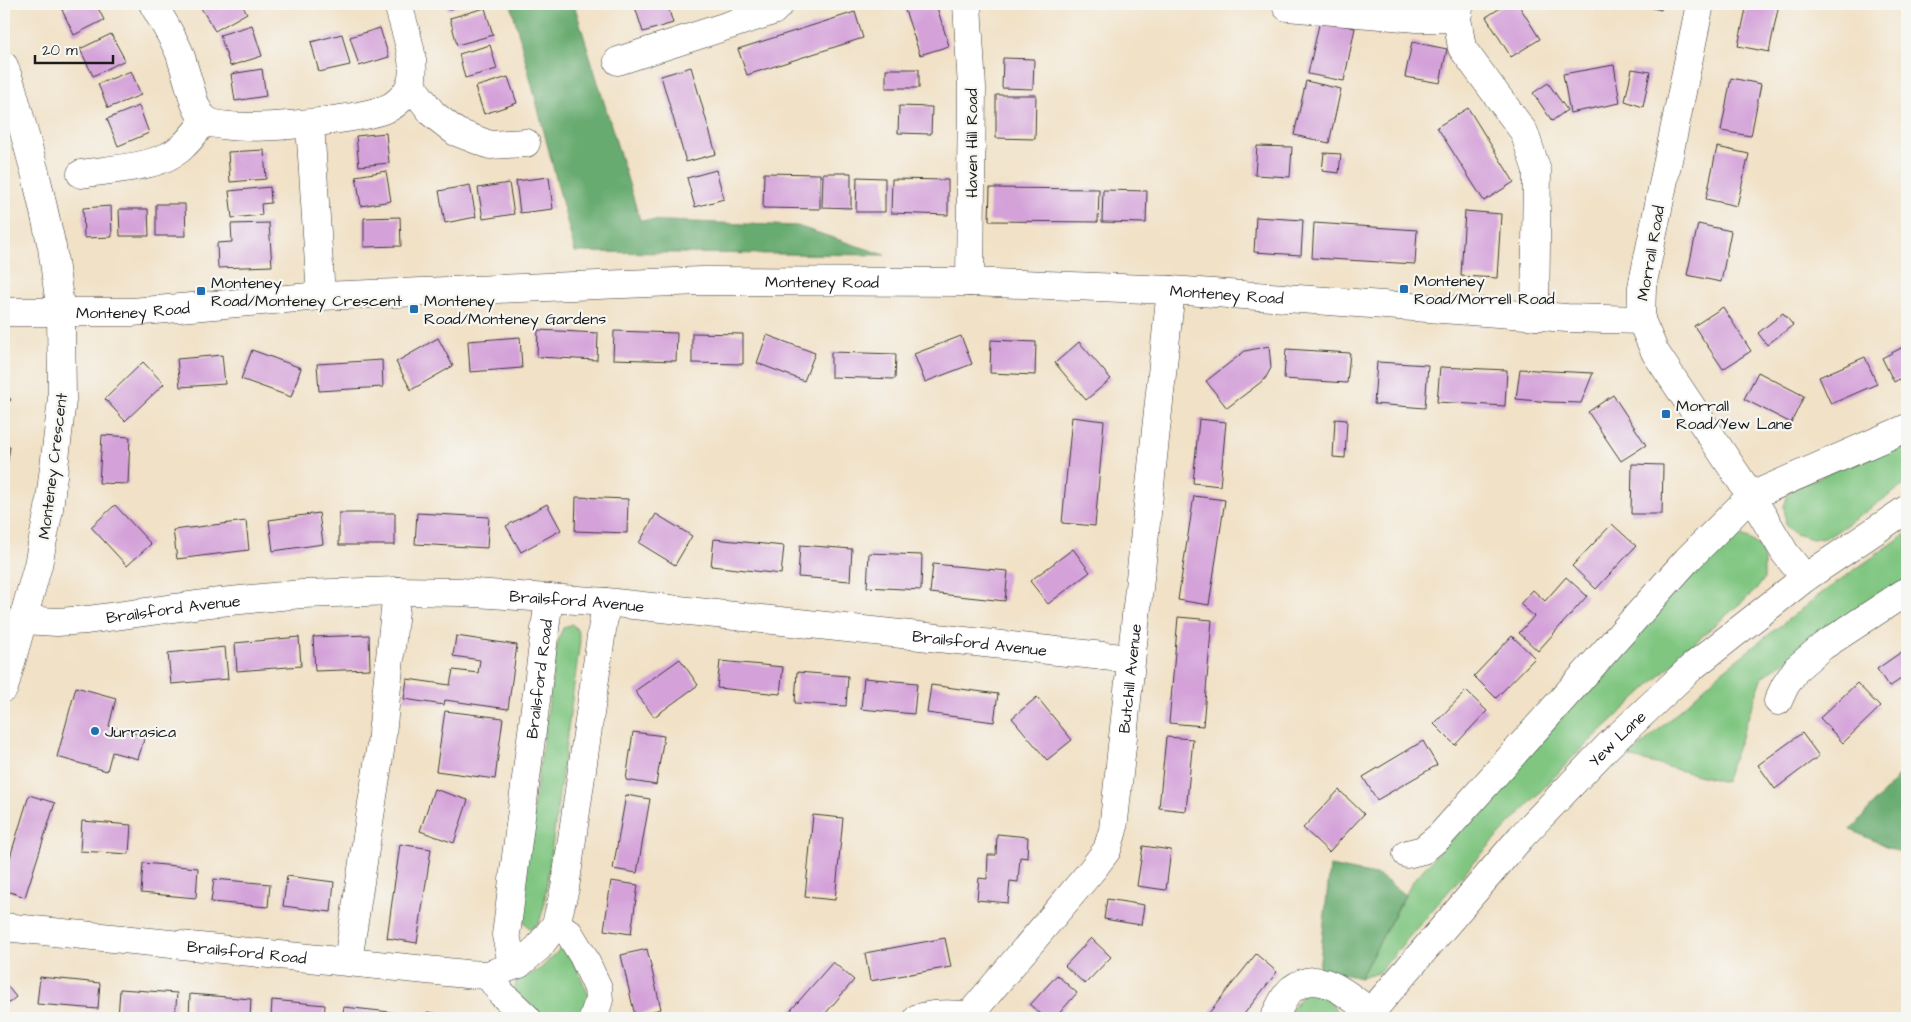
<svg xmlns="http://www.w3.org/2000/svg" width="1911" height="1022" font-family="'Architects Daughter',sans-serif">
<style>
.green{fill:#80c681;stroke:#4e714e}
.forest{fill:#68ab6f;stroke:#426446}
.building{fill:#d4a2d9}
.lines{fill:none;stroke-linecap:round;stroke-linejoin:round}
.minor-casing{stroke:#3c3a36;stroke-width:29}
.secondary-casing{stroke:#3c3a36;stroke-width:29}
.minor{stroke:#fff;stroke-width:28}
.secondary{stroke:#fff;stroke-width:28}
.poi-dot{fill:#1f6fb2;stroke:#f6f6f2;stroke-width:2}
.labels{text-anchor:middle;stroke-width:4.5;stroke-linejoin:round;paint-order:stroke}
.street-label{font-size:16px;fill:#1c1c1c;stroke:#f6f6f2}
.poi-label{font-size:16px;fill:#1c1c1c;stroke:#f6f6f2;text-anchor:start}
</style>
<rect width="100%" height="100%" fill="#f6f6f2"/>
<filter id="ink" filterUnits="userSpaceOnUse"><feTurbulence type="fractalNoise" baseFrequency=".02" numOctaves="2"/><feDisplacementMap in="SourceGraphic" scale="10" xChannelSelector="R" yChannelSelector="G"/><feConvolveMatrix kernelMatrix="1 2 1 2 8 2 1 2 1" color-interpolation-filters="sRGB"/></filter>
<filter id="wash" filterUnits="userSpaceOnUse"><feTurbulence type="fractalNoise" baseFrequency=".0096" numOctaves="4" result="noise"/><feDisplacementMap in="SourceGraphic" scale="20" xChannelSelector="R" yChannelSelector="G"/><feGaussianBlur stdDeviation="1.12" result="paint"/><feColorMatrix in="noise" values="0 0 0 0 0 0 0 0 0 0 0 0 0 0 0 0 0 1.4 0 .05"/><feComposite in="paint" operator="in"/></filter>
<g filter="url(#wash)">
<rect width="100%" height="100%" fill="#f1e1c6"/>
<g class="green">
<polygon points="1907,437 1907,483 1830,536 1813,539 1795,534 1786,526 1784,506 1789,491"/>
<polygon points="1907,533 1907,578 1763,676 1725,782 1629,757 1720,673 1823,592"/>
<polygon points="1736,534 1749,539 1760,547 1764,561 1764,579 1756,590 1710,629 1574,756 1473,863 1378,973 1360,978 1413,881 1677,585"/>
<polygon points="572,624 578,631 580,641 544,906 539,923 530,929 520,917 520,900 558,640 563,628"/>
<polygon points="561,948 569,951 590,998 581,1018 543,1018 513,994 516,982 540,969"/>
<polygon points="1306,990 1329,996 1336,1011 1334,1018 1285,1018"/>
</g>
<g class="forest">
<polygon points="511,4 574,4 640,220 797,226 885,255 575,252"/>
<polygon points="1907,766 1907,856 1851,830"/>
<polygon points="1330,866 1380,876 1405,895 1360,978 1319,969"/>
</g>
<g id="blocks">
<g class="building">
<polygon points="76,4 96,4 104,20 74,35 62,10"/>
<polygon points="208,4 241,4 247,13 215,31 201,8"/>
<polygon points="446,4 464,4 448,10"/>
<polygon points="634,4 667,4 673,23 643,32"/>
<polygon points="903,4 936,4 949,46 920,55"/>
<polygon points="1507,4 1518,4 1540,39 1511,57 1486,17"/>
<polygon points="1636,4 1662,4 1661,10"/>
<polygon points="1747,4 1779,4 1769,52 1738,46"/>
<polygon points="485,8 493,35 457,45 450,18"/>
<polygon points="855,12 863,38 747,75 738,49"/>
<polygon points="1320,20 1355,28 1344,81 1308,74"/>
<polygon points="252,25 262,56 230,66 220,35"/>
<polygon points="380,28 389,57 359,66 350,37"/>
<polygon points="111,34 125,60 93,76 80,49"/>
<polygon points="342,34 350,65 319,72 311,42"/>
<polygon points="1412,42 1447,49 1440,83 1405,77"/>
<polygon points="490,45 497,69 465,78 459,54"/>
<polygon points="1003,58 1034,59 1033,89 1002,88"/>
<polygon points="1614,65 1620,103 1570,113 1563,74"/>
<polygon points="691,67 716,154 686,162 661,76"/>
<polygon points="262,69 266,96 235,101 231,74"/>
<rect x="886" y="69" width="33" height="19"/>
<polygon points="1632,69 1650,72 1643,107 1625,101"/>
<polygon points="131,71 141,95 108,108 98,84"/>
<polygon points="508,77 517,103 484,114 475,87"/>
<polygon points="1731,78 1761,84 1751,136 1721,131"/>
<polygon points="1306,81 1341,89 1329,143 1294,135"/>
<polygon points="1548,83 1567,110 1552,121 1533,93"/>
<polygon points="996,95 1036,95 1035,139 996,138"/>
<polygon points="139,106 149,133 118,146 107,119"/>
<polygon points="899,106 932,107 931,134 898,133"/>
<polygon points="1468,108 1514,182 1484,201 1437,127"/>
<polygon points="386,133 389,163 359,166 356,136"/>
<polygon points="1257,146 1292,147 1290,177 1255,175"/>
<polygon points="1717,147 1749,154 1737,206 1706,199"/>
<polygon points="264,150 266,179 230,182 228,152"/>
<polygon points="1324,153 1341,154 1339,173 1322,171"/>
<polygon points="716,170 724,199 695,207 687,178"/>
<polygon points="386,171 391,201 361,206 356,176"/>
<polygon points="764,173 820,174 820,209 763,208"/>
<polygon points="823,173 851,173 851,208 822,207"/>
<polygon points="549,177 553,209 520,213 516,181"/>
<polygon points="857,177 885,178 885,212 856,212"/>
<polygon points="892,179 948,180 948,215 891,213"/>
<polygon points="509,183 514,214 483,219 478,188"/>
<polygon points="470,185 476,217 445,223 439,191"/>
<polygon points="270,187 271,203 261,204 262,215 232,218 229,191"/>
<polygon points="990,188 1099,189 1098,222 989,221"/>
<polygon points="1103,190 1147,191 1146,223 1102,222"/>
<polygon points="156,204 185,204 186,236 156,236"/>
<polygon points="111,206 112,237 84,238 83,208"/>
<polygon points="119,209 148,209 149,236 120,236"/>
<polygon points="1465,211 1501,214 1497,278 1461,276"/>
<polygon points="400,217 401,246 364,247 364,218"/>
<polygon points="1256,217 1303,220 1301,255 1254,252"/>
<polygon points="269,223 272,266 218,268 217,243 232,242 231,224"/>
<polygon points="1314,223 1417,230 1415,264 1312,258"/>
<polygon points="1698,224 1731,231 1721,282 1687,275"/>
<polygon points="1723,307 1751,351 1723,369 1694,326"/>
<polygon points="1783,313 1793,325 1767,345 1758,333"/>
<polygon points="538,330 598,333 597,360 537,357"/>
<polygon points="614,331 677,333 676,361 613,359"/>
<polygon points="692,333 743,334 743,364 692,363"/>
<polygon points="767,335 815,353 804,381 757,363"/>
<polygon points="961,336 972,364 925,382 914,354"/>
<polygon points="520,337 522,368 470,372 468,341"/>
<polygon points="438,338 453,366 411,390 396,362"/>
<polygon points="991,340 1036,342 1035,375 990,373"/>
<polygon points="1079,342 1111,379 1086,400 1055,363"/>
<polygon points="1907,345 1907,375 1894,382 1882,358"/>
<polygon points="1269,346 1271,368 1265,379 1227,408 1206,381 1245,351"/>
<polygon points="1286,349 1350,353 1347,383 1284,379"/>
<polygon points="252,350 301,368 291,397 241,379"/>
<polygon points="831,352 896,354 895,379 831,377"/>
<polygon points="222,355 225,384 180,387 177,359"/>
<polygon points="1865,357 1877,384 1831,404 1819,377"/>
<polygon points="382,360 383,387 319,391 317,364"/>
<polygon points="143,362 164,384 125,421 105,399"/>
<polygon points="1377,362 1428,365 1425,408 1374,404"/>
<polygon points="1440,367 1507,370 1505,406 1437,402"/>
<polygon points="1520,369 1551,371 1593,373 1581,403 1549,402 1516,399"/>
<polygon points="1758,372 1804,396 1791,423 1744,399"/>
<polygon points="4,390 11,400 4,405"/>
<polygon points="1613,395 1646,445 1621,461 1588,412"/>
<polygon points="1072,417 1104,421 1095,526 1062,523"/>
<polygon points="1199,419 1226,422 1220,486 1193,483"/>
<polygon points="1335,419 1347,420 1345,458 1333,457"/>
<polygon points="102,435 130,437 128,484 99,483"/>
<polygon points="4,446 10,447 5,479 4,479"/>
<polygon points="1632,464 1663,465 1662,514 1631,514"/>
<polygon points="1194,496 1225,500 1209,605 1178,600"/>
<polygon points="576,497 628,499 627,533 575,531"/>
<polygon points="547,504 561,530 521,552 506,526"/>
<polygon points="115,505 151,544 127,566 91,527"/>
<polygon points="319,513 323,544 273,551 269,520"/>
<rect x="339" y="513" width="56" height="32"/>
<polygon points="417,513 489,517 487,548 415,544"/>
<polygon points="656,514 692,536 675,565 639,543"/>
<polygon points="246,521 249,550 177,559 173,530"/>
<polygon points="1612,524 1636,546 1596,589 1572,566"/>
<polygon points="714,539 784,546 781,574 711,566"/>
<polygon points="800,545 852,549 850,581 798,577"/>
<polygon points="1073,549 1090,572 1048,604 1030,581"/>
<polygon points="869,553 922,555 921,590 867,587"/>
<polygon points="933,564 1008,571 1005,601 930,593"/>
<polygon points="1566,577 1587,596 1538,651 1519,633 1534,616 1520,604 1533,590 1545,601"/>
<polygon points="1178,617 1212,620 1203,726 1169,723"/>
<polygon points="369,635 370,669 315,671 313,637"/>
<polygon points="456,636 517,645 508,709 445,700 444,705 404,699 407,679 450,685 453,670 478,673 480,660 453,656"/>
<polygon points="1512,636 1535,658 1496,698 1474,676"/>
<polygon points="299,637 301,666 237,671 235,643"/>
<polygon points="225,647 228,679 171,684 168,653"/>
<polygon points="1907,648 1907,675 1889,687 1877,669"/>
<polygon points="680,659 698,685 654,717 635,691"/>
<polygon points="720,661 783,667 780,694 717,688"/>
<polygon points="797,672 848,676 846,706 795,703"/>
<polygon points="864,678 917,683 914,714 861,709"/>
<polygon points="1857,683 1880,707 1843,743 1820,718"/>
<polygon points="931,685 998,694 994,722 927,713"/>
<polygon points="76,687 116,698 109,726 145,736 138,759 112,752 107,771 57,757"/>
<polygon points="1466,691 1487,711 1455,745 1434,724"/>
<polygon points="1037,697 1072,740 1047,760 1012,718"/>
<polygon points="445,711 503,718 495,779 436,771"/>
<polygon points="633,732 664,736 656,785 626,780"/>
<polygon points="1802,733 1819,756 1775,789 1758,765"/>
<polygon points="1166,737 1193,739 1186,811 1159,808"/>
<polygon points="1423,741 1437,765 1377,800 1363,777"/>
<polygon points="434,789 468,800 454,843 420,831"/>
<polygon points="1339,790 1364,814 1329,852 1303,828"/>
<polygon points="29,795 55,803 25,897 4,890 4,877"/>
<polygon points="626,795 650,799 637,873 613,869"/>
<polygon points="813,815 843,818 835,900 805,897"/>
<polygon points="82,821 131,825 129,854 80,851"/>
<polygon points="997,834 1028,837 1027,858 1020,857 1018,882 1010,881 1008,903 977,900 979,878 987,879 988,855 996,855"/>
<polygon points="400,844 431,849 417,943 387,938"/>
<polygon points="1143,846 1171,850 1166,890 1137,886"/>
<polygon points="143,863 198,868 196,898 141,893"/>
<polygon points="287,876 334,882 331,912 283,906"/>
<polygon points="214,879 270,884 268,907 211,902"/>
<polygon points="611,881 638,885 631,934 604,930"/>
<polygon points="1107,899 1144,905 1141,925 1104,919"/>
<polygon points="945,938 951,967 870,981 865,953"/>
<polygon points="1091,938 1111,957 1085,984 1065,966"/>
<polygon points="647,949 661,1009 635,1016 621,955"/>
<polygon points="1256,954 1277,972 1241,1018 1216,1018 1209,1013"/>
<polygon points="833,962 854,980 825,1014 822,1018 784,1018"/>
<polygon points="1057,975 1077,993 1055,1018 1046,1018 1030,1005"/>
<polygon points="40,977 100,983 98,1009 37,1004"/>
<polygon points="4,982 16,997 4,1007"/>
<polygon points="120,989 177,993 175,1018 118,1018"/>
<polygon points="190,994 251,999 250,1018 189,1018"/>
<polygon points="272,1000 325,1005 324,1018 271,1018"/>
<polygon points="344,1007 408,1014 408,1018 342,1018"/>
<polygon points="427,1012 459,1017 459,1018 426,1018"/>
</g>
</g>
</g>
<g filter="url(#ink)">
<use href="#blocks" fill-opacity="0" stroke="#3c3a36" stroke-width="1"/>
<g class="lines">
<g class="minor-casing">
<g id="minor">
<path d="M153 4C162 20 173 37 180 54 184 67 188 81 192 94 194 103 199 115 206 120 228 136 355 120 383 110 394 107 406 96 410 85 419 65 403 25 398 4"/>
<polyline points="967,4 972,88 970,282"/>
<polyline points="1460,4 1457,18 1462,48 1524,132 1537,171 1535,316"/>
<polyline points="1700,4 1642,287 1641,320 1655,352 1751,496 1785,553 1805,578"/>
<polyline points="1287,7 1416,18 1457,18"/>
<polyline points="618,61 773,11 780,4"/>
<polyline points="4,66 12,88 36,176 52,247 61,313 62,400 49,509 38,565 4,688"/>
<polyline points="411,85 433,114 456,132 490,145 526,143"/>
<polyline points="310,124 321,296"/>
<path d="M81 174C111 169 160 168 182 147 191 139 198 129 205 120"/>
<path id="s1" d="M4 312H132L321 296 701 281 970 282 1171 290 1567 318 1641 320"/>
<path id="s2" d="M23 620 57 622 87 620 210 603 302 594 397 591 460 592 606 602 1131 659"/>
<polyline points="1778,701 1785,686 1797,668 1823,646 1907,591"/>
<polyline points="1407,854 1423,850 1440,836 1687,560 1751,496 1907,428"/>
<polyline points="556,924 569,933 583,956 598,988 599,1000 593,1018"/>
<path id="s3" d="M4 927 466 974 488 975 519 964 538 948 556 924 565 888 606 602"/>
<polyline points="348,961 381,744 397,591"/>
<path id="s4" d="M519 964 510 954 506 935 549 598"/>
<polyline points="488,975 502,994 527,1018"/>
<path d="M918 1018C936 1013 951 1013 969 1016"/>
<path id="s5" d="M967 1018 1092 870 1107 850 1113 830 1171 290"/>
<path d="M1274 1018C1279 1009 1284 995 1292 989 1320 967 1349 996 1370 1012"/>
</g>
</g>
<g class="secondary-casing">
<g id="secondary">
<path id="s6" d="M1366 1018 1521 837 1609 745 1692 667 1805 578 1907 509"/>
</g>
</g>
<use href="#minor" class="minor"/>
<use href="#secondary" class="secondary"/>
</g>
</g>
<g class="poi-dot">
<rect x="1399" y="284" width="10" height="10" rx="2.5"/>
<rect x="196" y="286" width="10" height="10" rx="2.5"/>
<rect x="409" y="304" width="10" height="10" rx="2.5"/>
<rect x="1661" y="409" width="10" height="10" rx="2.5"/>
<circle cx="95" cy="731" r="5"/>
</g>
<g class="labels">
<g class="street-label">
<text transform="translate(971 143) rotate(-90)" y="6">Haven Hill Road</text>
<text transform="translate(1650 253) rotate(-80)" y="6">Morrall Road</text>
<text dy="6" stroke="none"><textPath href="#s1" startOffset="819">Monteney Road</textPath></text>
<text dy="6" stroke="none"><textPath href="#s1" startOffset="1224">Monteney Road</textPath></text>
<text dy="6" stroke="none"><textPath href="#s1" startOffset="129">Monteney Road</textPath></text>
<text transform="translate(52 466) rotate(-83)" y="6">Monteney Crescent</text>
<text dy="6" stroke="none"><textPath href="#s2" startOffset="556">Brailsford Avenue</textPath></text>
<text dy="6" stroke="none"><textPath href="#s2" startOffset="151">Brailsford Avenue</textPath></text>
<text dy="6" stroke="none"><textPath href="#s2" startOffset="961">Brailsford Avenue</textPath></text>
<text dy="6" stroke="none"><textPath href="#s4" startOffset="291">Brailsford Road</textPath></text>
<text dy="6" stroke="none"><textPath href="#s5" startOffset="392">Butchill Avenue</textPath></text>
<text dy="6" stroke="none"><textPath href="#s6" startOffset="376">Yew Lane</textPath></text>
<text dy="6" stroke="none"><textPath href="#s3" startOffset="244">Brailsford Road</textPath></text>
</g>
<g class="poi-label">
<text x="1414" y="286">Monteney<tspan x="1414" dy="18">Road/Morrell Road</tspan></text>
<text x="211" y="288">Monteney<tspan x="211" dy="18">Road/Monteney Crescent</tspan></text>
<text x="424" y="306">Monteney<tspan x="424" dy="18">Road/Monteney Gardens</tspan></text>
<text x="1676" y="411">Morrall<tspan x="1676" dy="18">Road/Yew Lane</tspan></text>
<text x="105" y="737">Jurrasica</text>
</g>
</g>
<rect width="1911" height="1022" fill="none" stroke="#f6f6f2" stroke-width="20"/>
<path d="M35 55v8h78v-8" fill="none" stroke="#1c1c1c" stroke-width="2.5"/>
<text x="42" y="55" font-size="15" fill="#1c1c1c" stroke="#f6f6f2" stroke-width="4" paint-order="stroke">20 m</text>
</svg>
